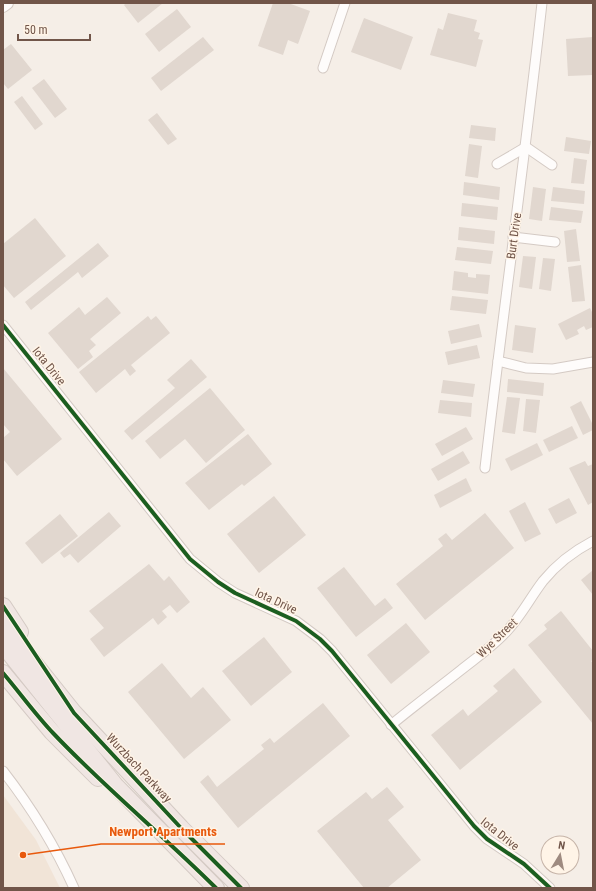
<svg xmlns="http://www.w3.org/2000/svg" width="596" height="891" font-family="'Roboto Condensed',sans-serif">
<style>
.residential{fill:#f1e4d7}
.building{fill:#e1d7cf}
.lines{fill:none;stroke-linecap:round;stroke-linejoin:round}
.minor-casing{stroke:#d4cac4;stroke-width:11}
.secondary-casing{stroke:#d4cac4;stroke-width:14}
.motorway-casing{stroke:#d4cac4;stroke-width:18}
.minor{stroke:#fefcfb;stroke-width:9}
.secondary{stroke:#fefcfb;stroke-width:12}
.motorway{stroke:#f0e6e3;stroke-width:16}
.cycleway-casing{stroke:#fff4e7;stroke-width:6}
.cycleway{stroke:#1b5e20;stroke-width:4}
.labels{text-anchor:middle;stroke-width:3;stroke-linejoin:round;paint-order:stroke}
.street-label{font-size:12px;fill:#715549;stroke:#fff4e7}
.leader{fill:none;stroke:#e8590c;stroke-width:1.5}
.callout-dot{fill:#e8590c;stroke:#fff4e7;stroke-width:1.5}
.callout-label{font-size:13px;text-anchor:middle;font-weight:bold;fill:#e8590c;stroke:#fff4e7;stroke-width:3;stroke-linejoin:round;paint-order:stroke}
</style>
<rect width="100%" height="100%" fill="#f5eee7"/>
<polygon class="residential" points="3,795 36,840 60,888 3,888"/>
<g class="building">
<polygon points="126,3 163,3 138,23 124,5"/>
<polygon points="273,3 288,3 310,11 298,44 288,40 283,55 258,46"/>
<polygon points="177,9 191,27 159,52 145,34"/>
<polygon points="448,13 477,20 474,31 480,33 478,39 483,40 476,67 430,55 438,28 443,30"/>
<polygon points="364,18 413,37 401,70 351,52"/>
<polygon points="203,37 214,50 161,91 151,78"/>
<polygon points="593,37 593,75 568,76 566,39"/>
<polygon points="11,44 32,70 8,89 3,83 3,50"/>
<polygon points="44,79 67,109 55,118 32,88"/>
<polygon points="22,96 43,124 35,130 14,102"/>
<polygon points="157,113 177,139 168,145 148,120"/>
<polygon points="471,125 496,128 495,141 469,138"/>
<polygon points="566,137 591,141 589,154 564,151"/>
<polygon points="469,144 482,146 478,178 465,176"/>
<polygon points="574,158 587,160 584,184 571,183"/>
<polygon points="464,182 500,187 499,200 463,195"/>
<polygon points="533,187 546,189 542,221 529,219"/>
<polygon points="553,187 585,191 584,204 551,201"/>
<polygon points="462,203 498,207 497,220 461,216"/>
<polygon points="551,207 583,211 581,223 549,220"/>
<polygon points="35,218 66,256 14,298 3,285 3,244"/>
<polygon points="459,227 495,231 494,244 458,240"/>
<polygon points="576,229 580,261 567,262 564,231"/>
<polygon points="98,243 109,256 82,278 78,272 31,310 25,302"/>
<polygon points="457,247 493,251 491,264 455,260"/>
<polygon points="523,256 536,257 532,289 519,287"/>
<polygon points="543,258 555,259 551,291 539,289"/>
<polygon points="581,265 585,301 572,302 568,267"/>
<polygon points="454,271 468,273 468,277 476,278 476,274 490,275 488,294 452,290"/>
<polygon points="452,296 488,300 486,314 450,310"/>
<polygon points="107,297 121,313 90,339 96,345 89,351 93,357 78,369 48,333 79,307 85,315"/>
<polygon points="590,308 593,314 593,327 586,330 584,326 577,330 579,334 566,340 558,324"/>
<polygon points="148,316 151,320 156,316 170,333 131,365 136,371 130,376 125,369 96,393 79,372"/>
<polygon points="479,324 482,337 451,344 448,331"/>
<polygon points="515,325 536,328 533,353 512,350"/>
<polygon points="477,345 480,358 448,365 445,352"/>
<polygon points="191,359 207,377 132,440 124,431 175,388 167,380"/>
<polygon points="3,368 62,439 17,476 3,459 3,438 10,432 3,424"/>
<polygon points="508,379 544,383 543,396 507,392"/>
<polygon points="443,380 475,384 473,397 441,393"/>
<polygon points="210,388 245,430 206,463 185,439 160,459 145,441"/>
<polygon points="507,397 520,398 515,434 502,432"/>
<polygon points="526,399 540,400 536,433 523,431"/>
<polygon points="440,400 472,403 471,417 438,413"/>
<polygon points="581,401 593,425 593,430 583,435 570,407"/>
<polygon points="572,426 578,438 549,452 543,440"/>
<polygon points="466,427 473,439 442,456 435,444"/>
<polygon points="248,434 272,464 244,486 242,484 209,510 185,483"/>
<polygon points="537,443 543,455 511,471 505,459"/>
<polygon points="463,451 470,463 438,481 431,469"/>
<polygon points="585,461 588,466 593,464 593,502 588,505 569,468"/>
<polygon points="466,478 472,491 440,508 434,495"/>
<polygon points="274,496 306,535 259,573 227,534"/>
<polygon points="569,498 577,513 556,524 548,509"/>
<polygon points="525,502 541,534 525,542 509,511"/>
<polygon points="109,512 121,526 78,563 70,554 64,558 60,553"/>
<polygon points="485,513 514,548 425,620 396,584 443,546 438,539 446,533 452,540"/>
<polygon points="60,514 78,536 42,564 25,543"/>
<polygon points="149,564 164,581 169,576 190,602 177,613 170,605 162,611 167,617 158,625 153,618 104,657 90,639 104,628 89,611"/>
<polygon points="344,567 375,606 385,598 393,608 356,637 317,588"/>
<polygon points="593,570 593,595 581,580"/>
<polygon points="561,611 593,651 593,660 591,661 593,663 593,724 528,645 547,629 544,625"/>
<polygon points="406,623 430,652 391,684 367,655"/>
<polygon points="264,637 292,672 251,706 222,671"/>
<polygon points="162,663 191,698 203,687 231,720 184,759 128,692"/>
<polygon points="514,668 542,702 460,770 431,735 463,709 468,716 498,691 493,686"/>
<polygon points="323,703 350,736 238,828 200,782 208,775 217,787 264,749 261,745 270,738 274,743"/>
<polygon points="387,787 404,807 388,820 421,860 387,888 364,888 317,831 366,792 372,799"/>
</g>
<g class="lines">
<g class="minor-casing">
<g id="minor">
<polyline points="323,68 345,3"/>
<polyline points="497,164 526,147 552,165"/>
<polyline points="513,237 555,242"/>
<polyline points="3,325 190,559 218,582 235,593 296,621 320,639 332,651 474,826 487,839 524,864 550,888"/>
<polyline points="498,361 526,368 553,369 593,362"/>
<path d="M485 468C503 313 525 158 542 3"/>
<path d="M391 725C414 706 437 689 461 670 476 658 492 647 505 633 520 618 530 598 543 581 556 565 574 551 593 541"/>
<path d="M3 771C31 807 55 846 74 888"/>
</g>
</g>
<g class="secondary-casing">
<polyline id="secondary" points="3,6 7,3"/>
</g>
<g class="motorway-casing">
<g id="motorway">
<polyline points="3,606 20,632"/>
<polyline points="3,624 74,713 181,828 241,888"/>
<polyline points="3,645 115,785 216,888"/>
<polyline points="3,673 52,732 98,778"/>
</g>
</g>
<use href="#minor" class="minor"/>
<use href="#secondary" class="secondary"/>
<use href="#motorway" class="motorway"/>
<g class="cycleway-casing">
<g id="cycleway">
<polyline points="3,325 190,559 218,582 235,593 296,621 320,639 332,651 474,826 487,839 524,864 550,888"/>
<polyline points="3,606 74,713 181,828 241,888"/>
<path d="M3 673C20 693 35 714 53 733 105 788 163 835 216 888"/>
</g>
</g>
<use href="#cycleway" class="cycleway"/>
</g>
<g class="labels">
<g class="street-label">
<text transform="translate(514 236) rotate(-82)" y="4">Burt Drive</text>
<text transform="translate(49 366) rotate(51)" y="4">Iota Drive</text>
<text transform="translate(276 601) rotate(25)" y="4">Iota Drive</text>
<text transform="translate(497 638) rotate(-44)" y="4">Wye Street</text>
<text transform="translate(139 768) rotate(47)" y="4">Wurzbach Parkway</text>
<text transform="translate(500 834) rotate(38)" y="4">Iota Drive</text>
</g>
</g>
<path class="leader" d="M23 855L101 844H225"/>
<circle class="callout-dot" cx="23" cy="855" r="4"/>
<g class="callout-label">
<text x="163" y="836">Newport Apartments</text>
</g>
<rect width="596" height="891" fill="none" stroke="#715549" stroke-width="8"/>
<g transform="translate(560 855) rotate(10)"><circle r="19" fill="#fff4e7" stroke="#c6b4a8"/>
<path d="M0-3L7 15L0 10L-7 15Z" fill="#9f8b80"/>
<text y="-6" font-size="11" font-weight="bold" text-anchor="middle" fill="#715549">N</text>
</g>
<path d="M18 34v6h72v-6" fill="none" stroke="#715549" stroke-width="2"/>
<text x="24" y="34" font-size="12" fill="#715549" stroke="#fff4e7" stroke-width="3" paint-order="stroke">50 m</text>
</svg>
